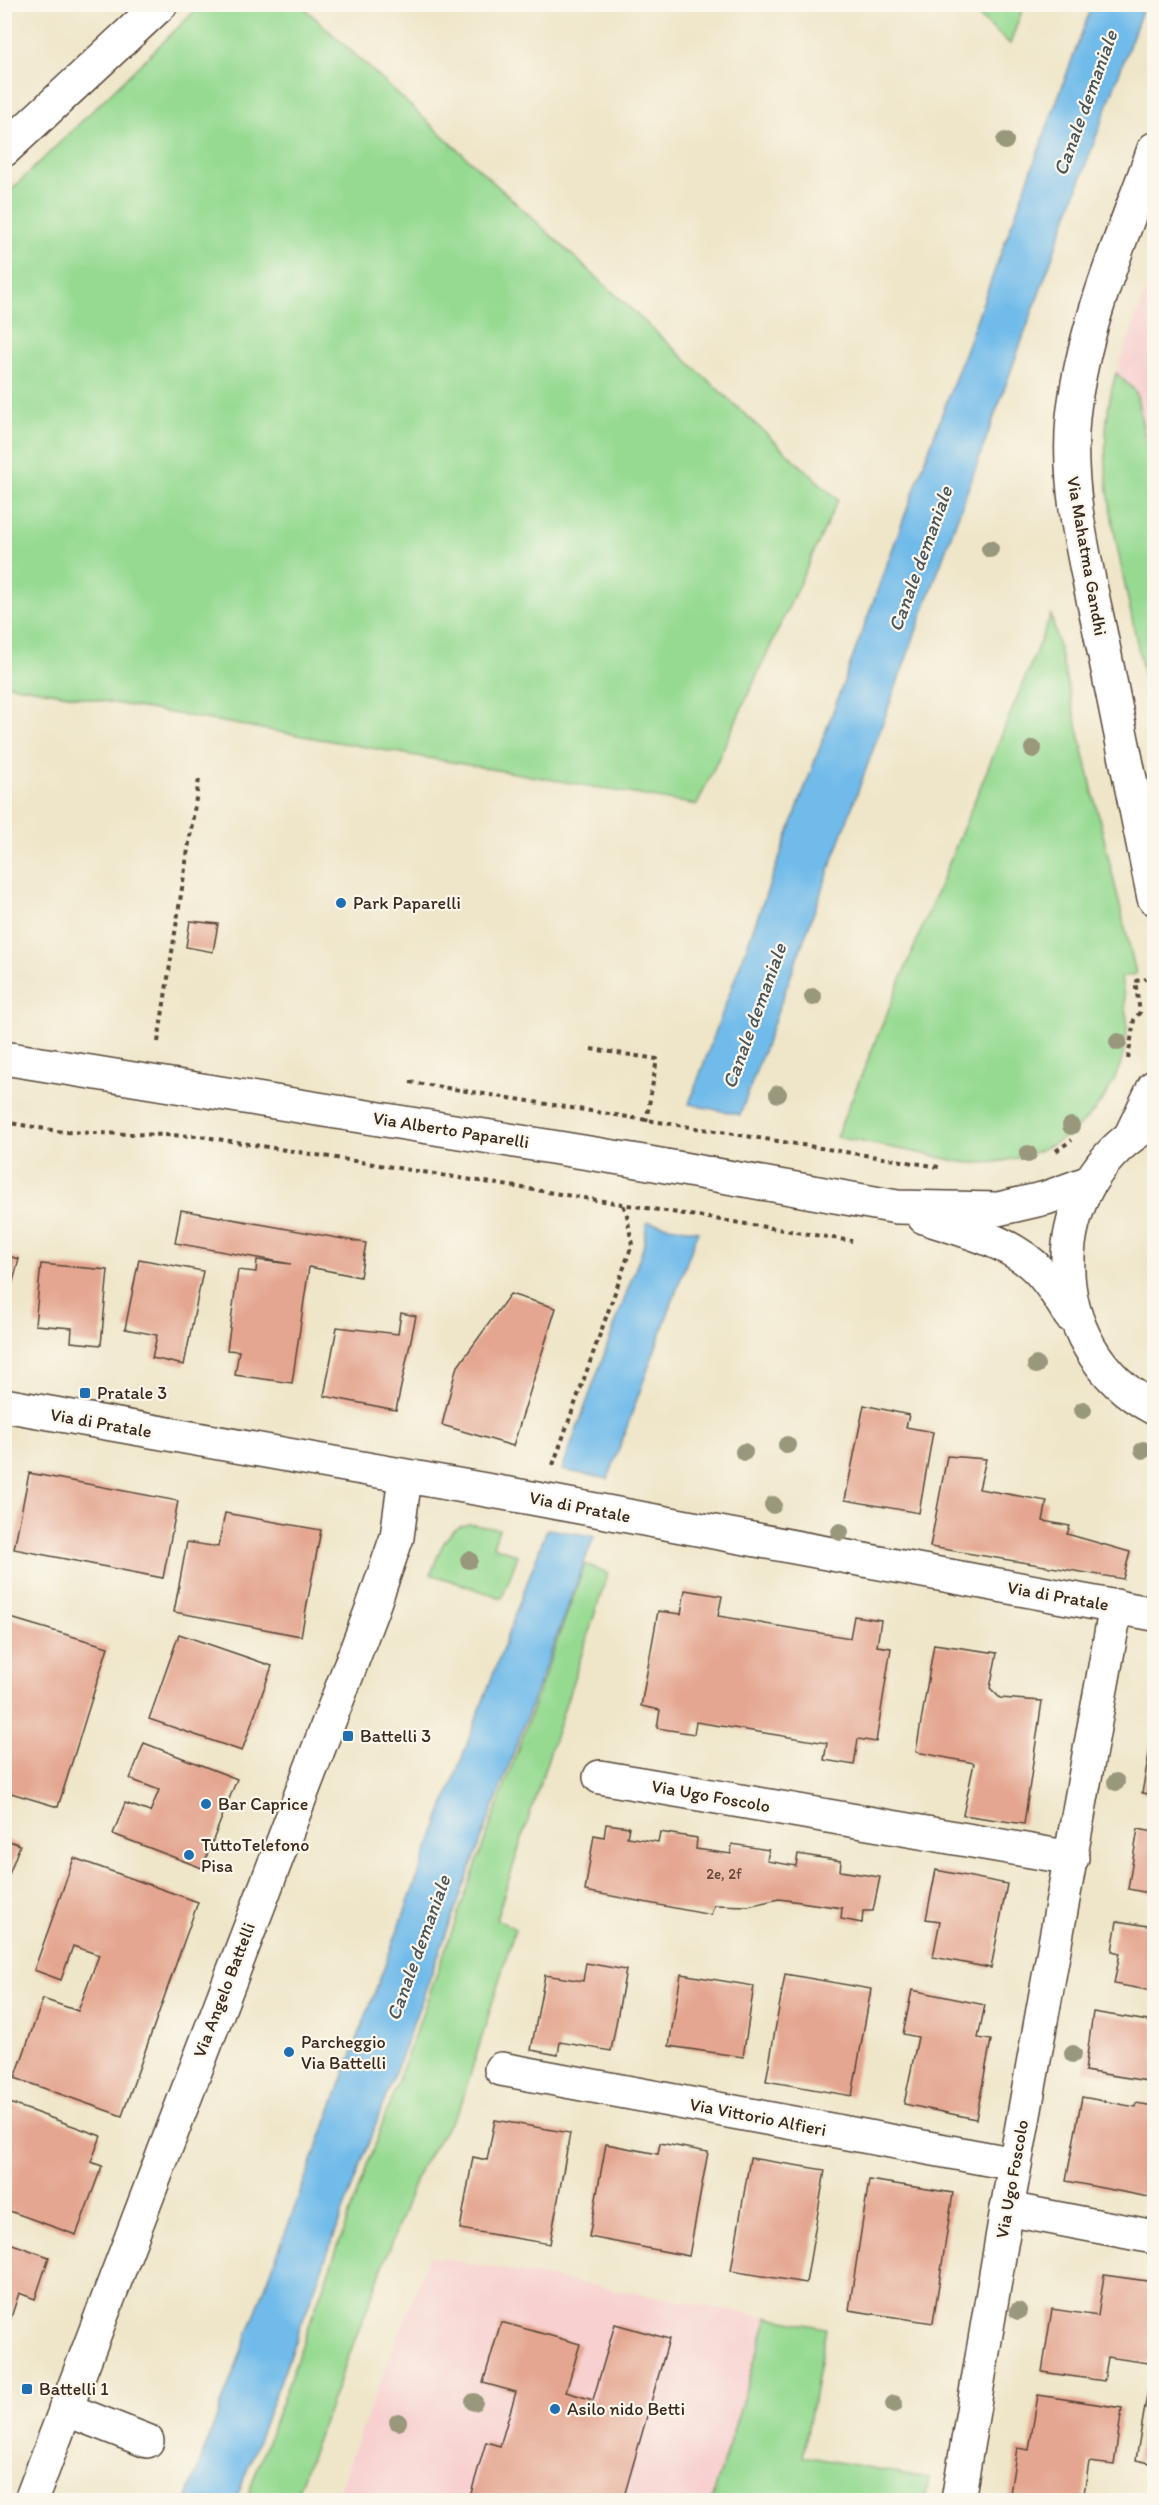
<svg xmlns="http://www.w3.org/2000/svg" width="1159" height="2505" font-family="Itim,sans-serif">
<style>
.built{fill:#f7d0cf}
.green{fill:#96da92;stroke:#688258;stroke-width:1.5}
.water{fill:#71bbea;stroke:#567284;stroke-width:1.5}
.building{fill:#e4a690}
.lines{fill:none;stroke-linecap:round;stroke-linejoin:round}
.minor-casing{stroke:#564638;stroke-width:36}
.major-casing{stroke:#564638;stroke-width:36}
.path{stroke:#564638;stroke-width:4;stroke-dasharray:4.5 4.5;stroke-linecap:butt}
.minor{stroke:#fff;stroke-width:33}
.major{stroke:#fff;stroke-width:33}
.tree{fill:#99977b}
.poi-dot{fill:#1f6fb2;stroke:#fbf7ec;stroke-width:2}
.labels{text-anchor:middle;stroke-width:4.5;stroke-linejoin:round;paint-order:stroke}
.number-label{font-size:15px;fill:#65493a}
.street-label{font-size:18px;fill:#3b2a1e;stroke:#fbf7ec}
.poi-label{font-size:18px;fill:#3b2a1e;stroke:#fbf7ec;text-anchor:start}
.water-label{font-size:20px;font-style:italic;fill:#4b565b;stroke:#fbf7ec}
</style>
<rect width="100%" height="100%" fill="#fbf7ec"/>
<filter id="ink" filterUnits="userSpaceOnUse"><feTurbulence type="fractalNoise" baseFrequency=".0167" numOctaves="2"/><feDisplacementMap in="SourceGraphic" scale="12" xChannelSelector="R" yChannelSelector="G"/><feConvolveMatrix kernelMatrix="1 2 1 2 8 2 1 2 1" color-interpolation-filters="sRGB"/></filter>
<filter id="wash" filterUnits="userSpaceOnUse"><feTurbulence type="fractalNoise" baseFrequency=".008" numOctaves="4" result="noise"/><feDisplacementMap in="SourceGraphic" scale="24" xChannelSelector="R" yChannelSelector="G"/><feGaussianBlur stdDeviation="1.35" result="paint"/><feColorMatrix in="noise" values="0 0 0 0 0 0 0 0 0 0 0 0 0 0 0 0 0 1.4 0 .05"/><feComposite in="paint" operator="in"/></filter>
<g filter="url(#wash)">
<rect width="100%" height="100%" fill="#efe6c9"/>
<g class="built">
<polygon points="1154,268 1154,481 1136,392 1116,373"/>
<polygon points="429,2256 768,2317 712,2500 335,2500"/>
</g>
<g class="green">
<polygon points="201,5 301,5 838,500 697,805 5,684 5,196"/>
<polygon points="966,5 1024,5 1010,44"/>
<path d="M1116 373 1136 392 1154 485V724C1145 679 1135 634 1126 590 1111 517 1094 446 1116 373Z"/>
<path d="M1051 615 1136 974 1121 977C1124 998 1129 1019 1126 1040 1115 1115 1049 1164 975 1163 960 1163 944 1158 930 1155 898 1149 867 1143 836 1137Z"/>
<path d="M469 1524 499 1529 493 1546 518 1555 502 1598 431 1574C439 1553 444 1529 469 1524Z"/>
<polygon points="585,1564 608,1573 496,1919 515,1929 460,2108 421,2166 294,2500 246,2500"/>
<polygon points="768,2317 826,2328 803,2456 929,2478 925,2500 712,2500"/>
</g>
<g class="water">
<polygon points="1092,5 1144,5 740,1115 689,1104"/>
<polygon points="647,1222 698,1231 608,1479 562,1470 643,1248"/>
<polygon points="547,1529 594,1536 236,2500 186,2500"/>
</g>
<g id="blocks">
<g class="building">
<polygon points="190,921 218,924 213,952 186,947"/>
<polygon points="181,1210 366,1243 360,1277 309,1267 292,1383 235,1375 239,1351 227,1350 238,1270 256,1272 257,1260 291,1264 175,1243"/>
<polygon points="4,1255 19,1259 5,1312 4,1312"/>
<polygon points="139,1259 203,1271 184,1365 152,1358 157,1335 125,1329"/>
<polygon points="41,1264 108,1270 101,1345 71,1342 72,1328 35,1325"/>
<polygon points="510,1294 556,1308 513,1446 442,1425 456,1369"/>
<polygon points="401,1313 416,1316 396,1410 324,1396 337,1327 398,1334"/>
<polygon points="864,1405 909,1415 906,1427 933,1432 919,1513 845,1500"/>
<polygon points="947,1456 986,1459 979,1489 1047,1501 1043,1521 1070,1526 1067,1534 1130,1552 1123,1579 930,1547"/>
<polygon points="29,1473 178,1501 163,1578 14,1549"/>
<polygon points="225,1513 321,1530 301,1636 174,1612 187,1542 218,1547"/>
<polygon points="685,1590 722,1596 718,1616 850,1638 854,1616 881,1620 877,1646 891,1648 876,1742 858,1739 854,1765 824,1760 827,1743 696,1722 694,1734 657,1728 660,1710 641,1706 658,1611 681,1614"/>
<polygon points="4,1616 108,1647 58,1807 4,1791"/>
<polygon points="179,1634 272,1666 242,1751 149,1719"/>
<polygon points="934,1644 997,1653 990,1688 1000,1698 1042,1701 1024,1824 963,1815 974,1763 916,1752"/>
<polygon points="1153,1732 1154,1732 1154,1795 1142,1793"/>
<polygon points="144,1743 237,1779 202,1868 113,1834 125,1803 150,1812 159,1790 130,1779"/>
<polygon points="606,1824 629,1827 627,1837 658,1842 660,1832 697,1838 696,1849 731,1854 732,1844 769,1850 767,1861 796,1866 798,1854 841,1861 840,1871 880,1877 873,1911 863,1911 862,1923 841,1919 842,1908 779,1899 748,1906 714,1905 711,1915 585,1891 594,1835 604,1837"/>
<polygon points="1138,1829 1154,1832 1154,1894 1128,1889"/>
<polygon points="4,1839 20,1845 5,1885 4,1885"/>
<polygon points="74,1858 198,1902 122,2116 15,2078 43,1999 78,2011 99,1955 73,1946 61,1980 34,1970"/>
<polygon points="936,1870 1007,1884 991,1968 933,1957 940,1921 926,1919"/>
<polygon points="1117,1921 1154,1927 1154,1991 1114,1984 1120,1953 1112,1951"/>
<polygon points="586,1963 626,1970 611,2051 560,2042 558,2055 531,2050 545,1975 583,1981"/>
<polygon points="681,1974 754,1986 743,2057 669,2046"/>
<polygon points="785,1974 871,1989 852,2096 766,2081"/>
<polygon points="912,1990 985,2005 978,2038 991,2040 976,2119 904,2104 918,2037 903,2034"/>
<polygon points="1093,2012 1154,2022 1154,2082 1085,2071"/>
<polygon points="1082,2097 1135,2107 1136,2103 1154,2106 1154,2198 1066,2181"/>
<polygon points="4,2101 101,2136 91,2162 102,2166 76,2235 4,2209"/>
<polygon points="495,2120 570,2133 550,2244 460,2229 473,2157 487,2160"/>
<polygon points="660,2143 708,2152 689,2256 589,2237 606,2144 658,2154"/>
<polygon points="750,2158 825,2170 806,2283 731,2271"/>
<polygon points="869,2180 953,2193 933,2323 849,2310"/>
<polygon points="4,2241 49,2257 35,2299 19,2293 5,2336"/>
<polygon points="1104,2275 1154,2282 1154,2319 1148,2363 1108,2357 1104,2381 1042,2372 1052,2309 1098,2316"/>
<polygon points="501,2322 580,2344 566,2392 593,2400 615,2324 669,2339 623,2500 469,2500 486,2442 500,2446 516,2392 483,2383"/>
<polygon points="1151,2371 1154,2372 1154,2464 1136,2460"/>
<polygon points="1038,2395 1122,2408 1114,2465 1089,2462 1083,2500 1009,2500 1017,2448 1029,2450"/>
</g>
</g>
</g>
<g filter="url(#ink)">
<use href="#blocks" fill-opacity="0" stroke="#564638" stroke-width="1.5"/>
<g class="lines">
<g class="minor-casing">
<g id="minor">
<path d="M1154 149C1123 236 1083 324 1073 417 1066 491 1086 564 1101 636 1119 724 1137 811 1154 898"/>
<polyline points="4,150 161,4"/>
<polyline points="1130,1137 1154,1087"/>
<polyline points="4,1405 526,1497 1154,1614"/>
<polyline points="600,1777 1072,1858"/>
<polyline points="501,2069 1015,2164"/>
<polyline points="1007,2209 1154,2237"/>
<polyline points="65,2409 147,2441"/>
<polyline points="31,2500 372,1609 397,1537 405,1477"/>
<polyline points="958,2500 1007,2209 1116,1606"/>
</g>
</g>
<g class="major-casing">
<g id="major">
<polyline points="4,1058 632,1160 897,1207 998,1209 1046,1198 1090,1182"/>
<path d="M1154 1122C1039 1182 1039 1348 1154 1408"/>
<path d="M924 1217C963 1231 1013 1241 1041 1273 1053 1286 1061 1300 1070 1315"/>
</g>
</g>
<g class="path">
<polyline points="158,1042 199,779"/>
<polyline points="591,1049 657,1059 646,1122"/>
<polyline points="1128,1059 1134,1020 1140,1012 1135,981 1146,979"/>
<polyline points="410,1082 939,1167"/>
<polyline points="4,1122 63,1132 199,1136 852,1241"/>
<polyline points="1056,1151 1072,1140"/>
<polyline points="553,1465 632,1245 627,1215 622,1202"/>
</g>
<use href="#minor" class="minor"/>
<use href="#major" class="major"/>
</g>
<g class="tree">
<circle cx="1005" cy="141" r="9"/>
<circle cx="990" cy="549" r="9"/>
<circle cx="1033" cy="749" r="9"/>
<circle cx="813" cy="997" r="9"/>
<circle cx="1118" cy="1042" r="9"/>
<circle cx="778" cy="1094" r="9"/>
<circle cx="1071" cy="1126" r="9"/>
<circle cx="1028" cy="1154" r="9"/>
<circle cx="1036" cy="1365" r="9"/>
<circle cx="1083" cy="1410" r="9"/>
<circle cx="787" cy="1445" r="9"/>
<circle cx="1143" cy="1450" r="9"/>
<circle cx="744" cy="1452" r="9"/>
<circle cx="773" cy="1505" r="9"/>
<circle cx="840" cy="1532" r="9"/>
<circle cx="469" cy="1560" r="9"/>
<circle cx="1116" cy="1782" r="9"/>
<circle cx="1073" cy="2054" r="9"/>
<circle cx="1018" cy="2311" r="9"/>
<circle cx="474" cy="2402" r="9"/>
<circle cx="894" cy="2404" r="9"/>
<circle cx="398" cy="2422" r="9"/>
</g>
</g>
<g class="poi-dot">
<circle cx="341" cy="903" r="6"/>
<rect x="79" y="1387" width="12" height="12" rx="3"/>
<rect x="342" y="1730" width="12" height="12" rx="3"/>
<circle cx="206" cy="1804" r="6"/>
<circle cx="189" cy="1855" r="6"/>
<circle cx="289" cy="2052" r="6"/>
<rect x="21" y="2383" width="12" height="12" rx="3"/>
<circle cx="555" cy="2409" r="6"/>
</g>
<g class="labels">
<g class="number-label">
<text x="724" y="1879">2e, 2f</text>
</g>
<g class="street-label">
<text transform="translate(1087 556) rotate(80)" y="6">Via Mahatma Gandhi</text>
<text transform="translate(451 1130) rotate(9)" y="6">Via Alberto Paparelli</text>
<text transform="translate(101 1423) rotate(10)" y="6">Via di Pratale</text>
<text transform="translate(580 1507) rotate(11)" y="6">Via di Pratale</text>
<text transform="translate(1058 1596) rotate(10)" y="6">Via di Pratale</text>
<text transform="translate(711 1796) rotate(10)" y="6">Via Ugo Foscolo</text>
<text transform="translate(224 1990) rotate(-69)" y="6">Via Angelo Battelli</text>
<text transform="translate(758 2117) rotate(11)" y="6">Via Vittorio Alfieri</text>
<text transform="translate(1012 2179) rotate(-80)" y="6">Via Ugo Foscolo</text>
</g>
<g class="poi-label">
<text x="353" y="909">Park Paparelli</text>
<text x="97" y="1399">Pratale 3</text>
<text x="360" y="1742">Battelli 3</text>
<text x="218" y="1810">Bar Caprice</text>
<text x="201" y="1851">TuttoTelefono<tspan x="201" dy="21">Pisa</tspan></text>
<text x="301" y="2048">Parcheggio<tspan x="301" dy="21">Via Battelli</tspan></text>
<text x="39" y="2395">Battelli 1</text>
<text x="567" y="2415">Asilo nido Betti</text>
</g>
<g class="water-label">
<text transform="translate(1085 103) rotate(-70)" y="7">Canale demaniale</text>
<text transform="translate(920 559) rotate(-70)" y="7">Canale demaniale</text>
<text transform="translate(754 1016) rotate(-70)" y="7">Canale demaniale</text>
<text transform="translate(418 1948) rotate(-70)" y="7">Canale demaniale</text>
</g>
</g>
<rect width="1159" height="2505" fill="none" stroke="#fbf7ec" stroke-width="24"/>
</svg>
